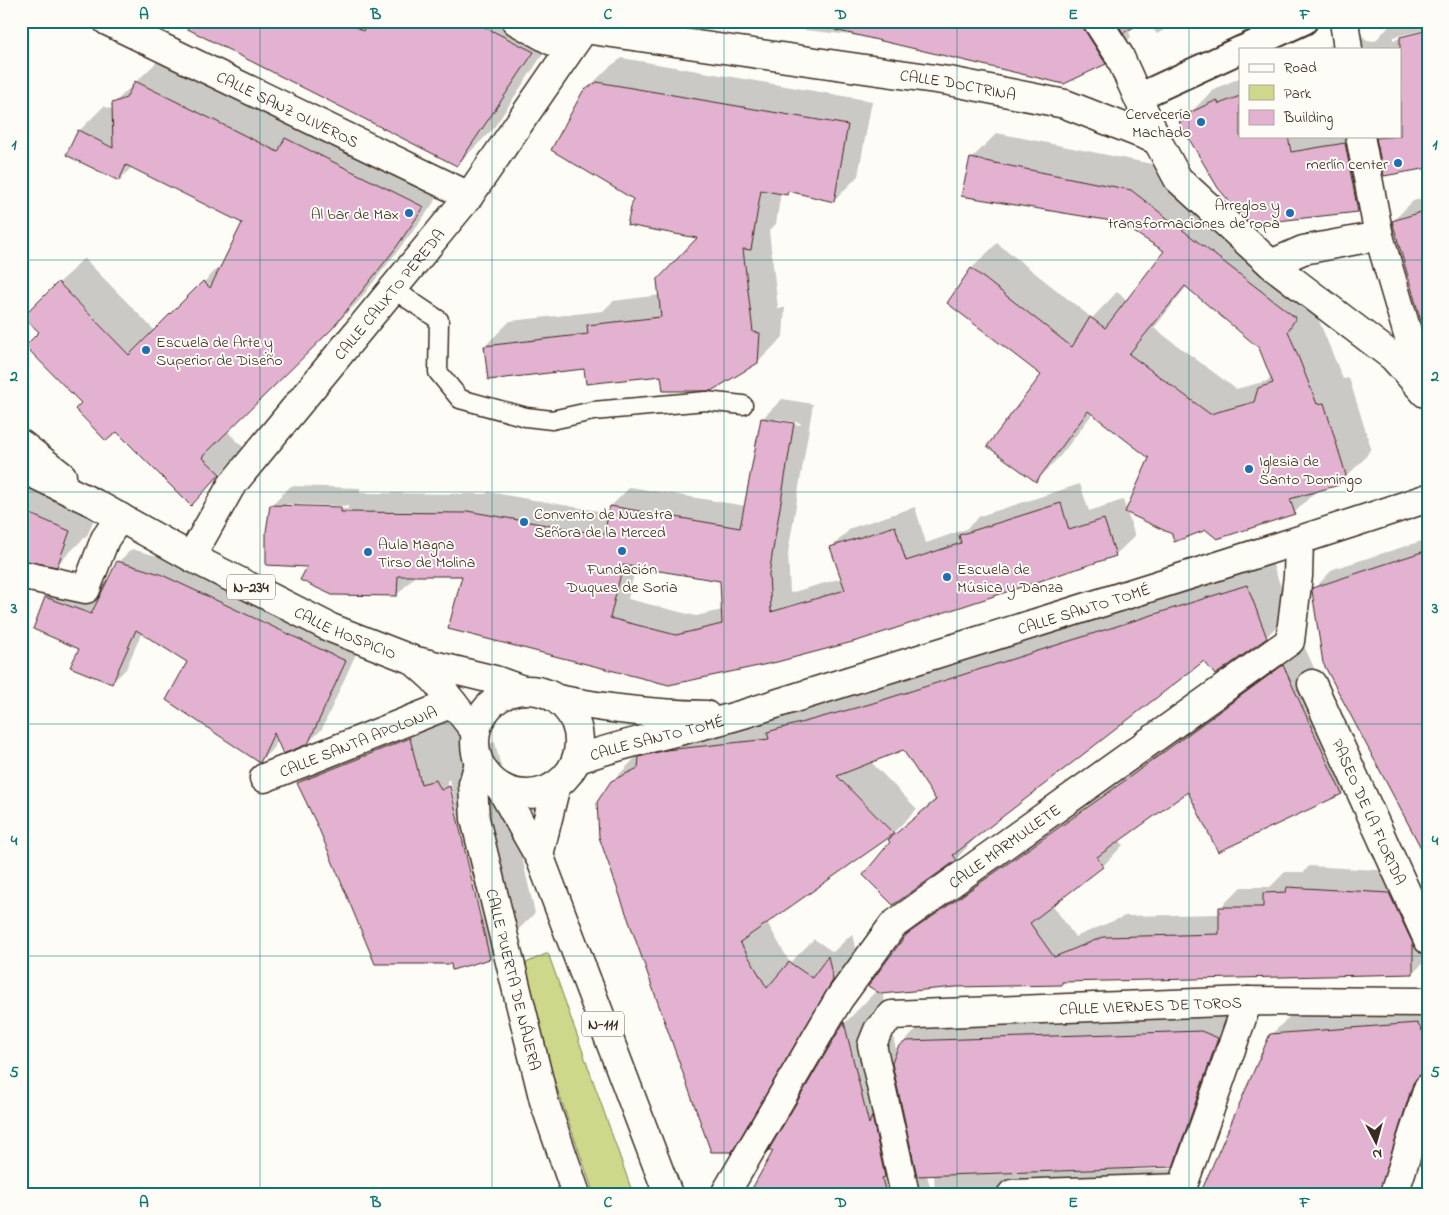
<svg xmlns="http://www.w3.org/2000/svg" width="1449" height="1215" font-family="'Indie Flower',sans-serif">
<style>
.green{fill:#cdd88b;stroke:#848154}
.shadow{fill:#0003;fill-rule:evenodd}
.building{fill:#e3b2d0;stroke:#3b2a1e;fill-rule:evenodd}
.lines{fill:none;stroke-linecap:round;stroke-linejoin:round}
.service-casing{stroke:#3b2a1e;stroke-width:21}
.pedestrian-casing{stroke:#3b2a1e;stroke-width:30}
.minor-casing{stroke:#3b2a1e;stroke-width:31}
.primary-casing{stroke:#3b2a1e;stroke-width:31}
.service{stroke:#fdfcf7;stroke-width:18}
.pedestrian{stroke:#fdfcf7;stroke-width:26}
.minor{stroke:#fdfcf7;stroke-width:28}
.primary{stroke:#fdfcf7;stroke-width:28}
.grid{fill:none;stroke:#0f766e;stroke-width:1;stroke-opacity:0.55}
.poi-dot{fill:#1f6fb2;stroke:#fdfcf7;stroke-width:2}
.labels{text-anchor:middle;stroke-width:4;stroke-linejoin:round;paint-order:stroke}
.shield{fill:#fdfcf7;stroke:#75695f;stroke-width:1}
.shield-label{font-size:15px;font-weight:bold;fill:#3b2a1e}
.street-label{font-size:16px;fill:#3b2a1e;stroke:#fdfcf7}
.poi-label{font-size:16px;fill:#3b2a1e;stroke:#fdfcf7;text-anchor:start}
.neatline{fill:none;stroke:#0f766e;stroke-width:2}
.grid-label{font-size:16px;text-anchor:middle;font-weight:bold;fill:#0f766e}
</style>
<rect width="100%" height="100%" fill="#fdfcf7"/>
<filter id="ink" filterUnits="userSpaceOnUse"><feTurbulence type="fractalNoise" baseFrequency=".02" numOctaves="2"/><feDisplacementMap in="SourceGraphic" scale="10" xChannelSelector="R" yChannelSelector="G"/><feConvolveMatrix kernelMatrix="1 2 1 2 8 2 1 2 1" color-interpolation-filters="sRGB"/></filter>
<g filter="url(#ink)">
<polygon class="green" points="548,953 633,1194 594,1194 529,1008 526,963"/>
<g class="shadow">
<polygon points="174,21 565,21 493,129 457,165"/>
<polygon points="692,21 1143,21 1128,29 1131,37 1105,63 795,29"/>
<polygon points="1147,21 1180,21 1157,34"/>
<polygon points="1404,21 1428,21 1428,29 1393,37 1393,40 1428,32 1428,167 1383,175 1384,184 1358,210 1251,223 1261,136 1400,136 1400,49 1322,49 1359,33 1367,40 1375,41 1391,24"/>
<polygon points="162,57 449,181 420,222 358,302 227,431 244,448 191,504 117,430 83,403 40,332 25,317 84,258 155,331 225,261 244,223 132,167 119,180 79,131 104,106 113,110 113,104"/>
<polygon points="622,58 872,101 858,176 834,201 790,190 787,194 781,192 776,224 769,231 778,308 785,308 783,337 758,362 662,374 585,368 485,346 510,321 603,311 613,301 660,295 700,237 634,199 584,92 609,67"/>
<polygon points="1240,78 1240,136 1199,153 1181,122 1214,89"/>
<path d="M997 133 1157 165 1312 304 1343 379 1349 378 1371 448 1365 458 1339 484 1317 490 1294 513 1173 534 1127 512 1135 536 1115 555 669 684 464 575 417 574 397 595 309 566 271 505 291 486 360 488V493L486 494 488 492 610 513 611 506 630 487 746 506 762 419 782 399 813 404 788 553 790 593 842 578 831 548 851 528 915 507 926 543 966 529 980 516 1080 484 1089 511 1123 500 1127 512 1150 457 1093 413 1061 455 1036 481 1042 374 971 269 997 243 1092 318 1117 292 1128 301 1166 251 1118 221 971 159ZM1187 286 1260 347 1272 376 1267 381 1236 389 1154 328ZM776 419 801 423 800 425 776 422ZM286 504 348 506V509L286 507ZM636 566 721 580 722 610 696 616 628 599Z"/>
<polygon points="1428,197 1428,342 1393,221 1413,201"/>
<polygon points="21,464 101,500 88,534 57,565 21,559"/>
<polygon points="1428,539 1428,858 1314,589 1333,569"/>
<polygon points="132,549 174,561 359,647 322,729 308,743 278,739 274,748 260,761 189,661 142,632 126,669 112,683 80,649 34,628 46,597 60,584 100,599 118,562"/>
<polygon points="1272,562 1290,613 1266,637 1205,660 979,834 956,859 890,840 936,798 903,749 871,762 917,809 893,833 767,922 790,963 814,939 833,952 852,934 857,955 756,1126 731,1150 612,782 636,757 691,727 784,717 793,708"/>
<polygon points="1304,646 1362,772 1341,793 1218,850 1189,790 1119,839 1123,845 1103,866 1052,904 1075,937 1125,916 1221,914 1220,908 1241,887 1270,887 1285,872 1304,872 1309,866 1410,872 1428,911 1428,958 1413,973 1064,981 1061,983 955,986 882,992 897,1053 899,1047 936,1010 1238,995 1210,1129 1172,1166 1136,1167 1133,1170 1177,1169 1185,1194 935,1194 934,1174 927,1175 932,1194 750,1194 775,1150 770,1150 845,1023 877,990 904,939 925,917"/>
<path d="M455 693 486 745 495 742 535 913 490 958 452 962 320 829 299 783 344 738ZM447 780H450L482 919H480Z"/>
<polygon points="1428,864 1428,878 1423,868"/>
<polygon points="1428,988 1428,1115 1402,1194 1201,1194 1272,1034 1309,997"/>
</g>
<g class="building">
<polygon points="172,21 345,21 363,31 368,21 473,21 534,52 457,166"/>
<polygon points="836,21 1081,21 1084,29 1106,64 1064,84 835,30"/>
<polygon points="1116,21 1145,21 1123,33"/>
<polygon points="1428,30 1428,168 1384,176 1376,138 1400,136 1400,37"/>
<polygon points="135,81 278,152 285,138 424,207 395,249 333,328 202,457 220,474 191,506 117,432 106,441 75,409 81,403 25,346 39,332 23,317 58,282 129,355 203,281 210,288 242,223 126,165 119,181 66,155 78,130 113,148 112,103 126,98"/>
<polygon points="597,82 848,125 834,202 788,191 787,195 761,190 751,250 743,249 753,332 760,333 758,363 711,391 663,391 661,376 586,384 584,369 488,380 484,346 588,334 587,325 661,317 657,280 697,238 627,225 633,199 551,150 583,91"/>
<polygon points="1240,96 1240,136 1288,136 1291,152 1345,143 1358,212 1251,224 1242,216 1218,188 1179,122 1191,117 1189,113 1217,100 1219,104"/>
<path d="M970 158 1131 190 1296 318 1288 331 1317 404 1324 403 1346 475 1339 485 1290 499 1295 514 1217 539 1206 530 1174 542 1172 534 1125 512 1149 458 1088 411 1036 482 987 446 1041 375 947 303 971 268 1072 347 1090 317 1105 328 1164 251 1118 222 961 196ZM1185 286 1259 348 1273 383 1258 388 1254 402 1210 414 1129 354Z"/>
<polygon points="1428,210 1428,327 1423,328 1392,221"/>
<path d="M761 418 794 423 769 574 771 612 845 590 830 547 895 526 906 561 961 543 959 535 1061 503 1069 530 1104 519 1116 556 860 640 777 662 669 685 448 629 462 576H398L397 596 332 595 300 580 307 567 266 565V532L270 505 341 507V512L466 513 467 511 604 535 610 506 740 528ZM623 565 720 581 722 624 676 635 610 618Z"/>
<polygon points="21,510 70,531 57,567 21,560"/>
<polygon points="1428,550 1428,861 1323,663 1312,591 1312,588"/>
<polygon points="117,561 160,574 346,661 308,744 283,754 274,733 260,763 166,700 187,662 136,630 112,684 70,667 79,649 33,629 45,597 91,614"/>
<polygon points="1247,585 1267,638 1215,675 1204,661 953,855 957,860 893,905 863,875 890,842 888,840 936,800 903,750 837,776 894,834 740,942 767,988 789,962 812,978 828,956 833,980 732,1152 711,1152 599,837 597,802 611,781 638,768 639,757 666,750 769,739 767,732 870,704"/>
<polygon points="1283,665 1342,794 1218,852 1188,792 1097,857 1103,867 1030,923 1054,957 1103,937 1219,934 1219,907 1263,907 1263,893 1286,892 1287,887 1389,893 1413,944 1413,974 1062,982 1062,985 955,987 881,994 868,986 906,935 1105,795"/>
<polygon points="410,738 421,784 436,780 441,790 450,786 490,959 452,970 451,964 375,964 319,829 297,783"/>
<polygon points="844,1022 869,1124 872,1116 885,1177 882,1178 886,1194 749,1194 773,1151 768,1151"/>
<polygon points="1417,1023 1425,1035 1427,1055 1420,1075 1413,1083 1379,1194 1200,1194 1270,1034"/>
<polygon points="1201,1031 1218,1038 1173,1167 917,1176 892,1063 898,1047 906,1041"/>
</g>
<g class="lines">
<g class="service-casing">
<polyline id="service" points="393,289 439,320 438,372 460,399 526,417 552,420 593,411 706,401 743,405"/>
</g>
<g class="pedestrian-casing">
<g id="pedestrian">
<polyline points="1243,49 1304,21"/>
<polyline points="1138,97 1240,50"/>
</g>
</g>
<g class="minor-casing">
<g id="minor">
<path id="s1" d="M107 21 469 196"/>
<polyline points="516,21 552,41 584,29"/>
<path id="s2" d="M568 21 584 29 949 81 1065 104 1157 140"/>
<polyline points="1097,21 1119,55 1157,140 1178,179 1271,264 1393,357 1425,393"/>
<polyline points="1344,21 1348,49"/>
<polyline points="1360,136 1379,236 1423,386"/>
<polyline points="1271,264 1303,250 1379,236"/>
<path id="s3" d="M191 557 231 486 469 196 584 29"/>
<polyline points="21,575 86,589 105,539 120,517"/>
<path id="s4" d="M1312 684 1428 940"/>
<path id="s5" d="M479 763 473 784 475 819 544 1101 576 1194"/>
<path id="s6" d="M264 778 453 703"/>
<path id="s7" d="M725 1194 839 999 893 925 1290 641 1298 576 1299 541"/>
<path id="s8" d="M905 1194 872 1045 878 1030 892 1015 1248 1001 1428 1002"/>
<polyline points="1012,1194 1182,1188"/>
<polyline points="1180,1194 1248,1001"/>
<polyline points="1394,1194 1428,1088"/>
</g>
</g>
<g class="primary-casing">
<g id="primary">
<polyline points="21,444 62,476"/>
<path id="s9" d="M21 468 94 503 191 557 331 628 413 660 495 680 523 690"/>
<polyline points="414,661 434,679 475,731"/>
<circle cx="527" cy="742" r="52"/>
<path d="M557 699C606 709 656 714 706 715"/>
<path id="s10" d="M576 760C633 739 694 730 753 711 978 640 1204 573 1428 498"/>
<polyline points="500,787 541,860 668,1194"/>
<polyline points="539,855 556,785"/>
</g>
</g>
<use href="#service" class="service"/>
<use href="#pedestrian" class="pedestrian"/>
<use href="#minor" class="minor"/>
<use href="#primary" class="primary"/>
</g>
</g>
<path class="grid" d="M260 21V1194M492 21V1194M724 21V1194M957 21V1194M1189 21V1194M21 260H1428M21 492H1428M21 724H1428M21 956H1428"/>
<g class="poi-dot">
<circle cx="1201" cy="122" r="5"/>
<circle cx="1398" cy="163" r="5"/>
<circle cx="409" cy="213" r="5"/>
<circle cx="1290" cy="213" r="5"/>
<circle cx="146" cy="350" r="5"/>
<circle cx="1249" cy="469" r="5"/>
<circle cx="524" cy="522" r="5"/>
<circle cx="622" cy="551" r="5"/>
<circle cx="368" cy="552" r="5"/>
<circle cx="947" cy="577" r="5"/>
</g>
<g class="labels">
<g class="shield">
<rect x="227" y="574.5" width="48" height="25" rx="4"/>
<rect x="582" y="1011.5" width="42" height="25" rx="4"/>
</g>
<g class="shield-label">
<text x="251" y="592">N-234</text>
<text x="603" y="1029">N-111</text>
</g>
<g class="street-label">
<text dy="6" stroke="none"><textPath href="#s2" startOffset="396">CALLE DOCTRINA</textPath></text>
<text dy="6" stroke="none"><textPath href="#s1" startOffset="201">CALLE SANZ OLIVEROS</textPath></text>
<text dy="6" stroke="none"><textPath href="#s3" startOffset="330">CALLE CALIXTO PEREDA</textPath></text>
<text dy="6" stroke="none"><textPath href="#s10" startOffset="530">CALLE SANTO TOMÉ</textPath></text>
<text dy="6" stroke="none"><textPath href="#s9" startOffset="364">CALLE HOSPICIO</textPath></text>
<text dy="6" stroke="none"><textPath href="#s10" startOffset="84">CALLE SANTO TOMÉ</textPath></text>
<text dy="6" stroke="none"><textPath href="#s6" startOffset="101">CALLE SANTA APOLONIA</textPath></text>
<text dy="6" stroke="none"><textPath href="#s4" startOffset="140">PASEO DE LA FLORIDA</textPath></text>
<text dy="6" stroke="none"><textPath href="#s7" startOffset="454">CALLE MARMULLETE</textPath></text>
<text dy="6" stroke="none"><textPath href="#s5" startOffset="222">CALLE PUERTA DE NÁJERA</textPath></text>
<text dy="6" stroke="none"><textPath href="#s8" startOffset="448">CALLE VIERNES DE TOROS</textPath></text>
</g>
<g class="poi-label">
<text x="1191" y="119" text-anchor="end">Cervecería<tspan x="1191" dy="18">Machado</tspan></text>
<text x="1388" y="169" text-anchor="end">merlín center</text>
<text x="1280" y="210" text-anchor="end">Arreglos y<tspan x="1280" dy="18">transformaciones de ropa</tspan></text>
<text x="399" y="219" text-anchor="end">Al bar de Max</text>
<text x="156" y="347">Escuela de Arte y<tspan x="156" dy="18">Superior de Diseño</tspan></text>
<text x="1259" y="466">Iglesia de<tspan x="1259" dy="18">Santo Domingo</tspan></text>
<text x="534" y="519">Convento de Nuestra<tspan x="534" dy="18">Señora de la Merced</tspan></text>
<text x="378" y="549">Aula Magna<tspan x="378" dy="18">Tirso de Molina</tspan></text>
<text x="622" y="574" text-anchor="middle">Fundación<tspan x="622" dy="18">Duques de Soria</tspan></text>
<text x="957" y="574">Escuela de<tspan x="957" dy="18">Música y Danza</tspan></text>
</g>
</g>
<rect width="1449" height="1215" fill="none" stroke="#fdfcf7" stroke-width="55"/>
<rect x="1239" y="48" width="162" height="90" fill="#fdfcf7" stroke="#afa8a0"/>
<rect x="1249" y="64" width="25" height="8" fill="#fdfcf7" stroke="#afa8a0"/>
<text x="1284" y="72" font-size="15" fill="#3b2a1e">Road</text>
<rect x="1249" y="85" width="25" height="15" fill="#cdd88b" stroke="#afa8a0"/>
<text x="1284" y="98" font-size="15" fill="#3b2a1e">Park</text>
<rect x="1249" y="110" width="25" height="15" fill="#e3b2d0" stroke="#afa8a0"/>
<text x="1284" y="122" font-size="15" fill="#3b2a1e">Building</text>
<g transform="translate(1376 1142) rotate(174)" stroke="#fdfcf7" stroke-width="4" paint-order="stroke">
<path d="M0-4L9 19L0 12L-9 19Z" fill="#3b2a1e"/>
<text y="-8" font-size="14" font-weight="bold" text-anchor="middle" fill="#3b2a1e">N</text>
</g>
<rect x="28" y="28" width="1394" height="1160" class="neatline"/>
<g class="grid-label">
<text x="144" y="19">A</text>
<text x="376" y="19">B</text>
<text x="608" y="19">C</text>
<text x="841" y="19">D</text>
<text x="1073" y="19">E</text>
<text x="1305" y="19">F</text>
<text x="14" y="149">1</text>
<text x="1435" y="149">1</text>
<text x="14" y="381">2</text>
<text x="1435" y="381">2</text>
<text x="14" y="613">3</text>
<text x="1435" y="613">3</text>
<text x="14" y="845">4</text>
<text x="1435" y="845">4</text>
<text x="14" y="1077">5</text>
<text x="1435" y="1077">5</text>
<text x="144" y="1207">A</text>
<text x="376" y="1207">B</text>
<text x="608" y="1207">C</text>
<text x="841" y="1207">D</text>
<text x="1073" y="1207">E</text>
<text x="1305" y="1207">F</text>
</g>
</svg>
